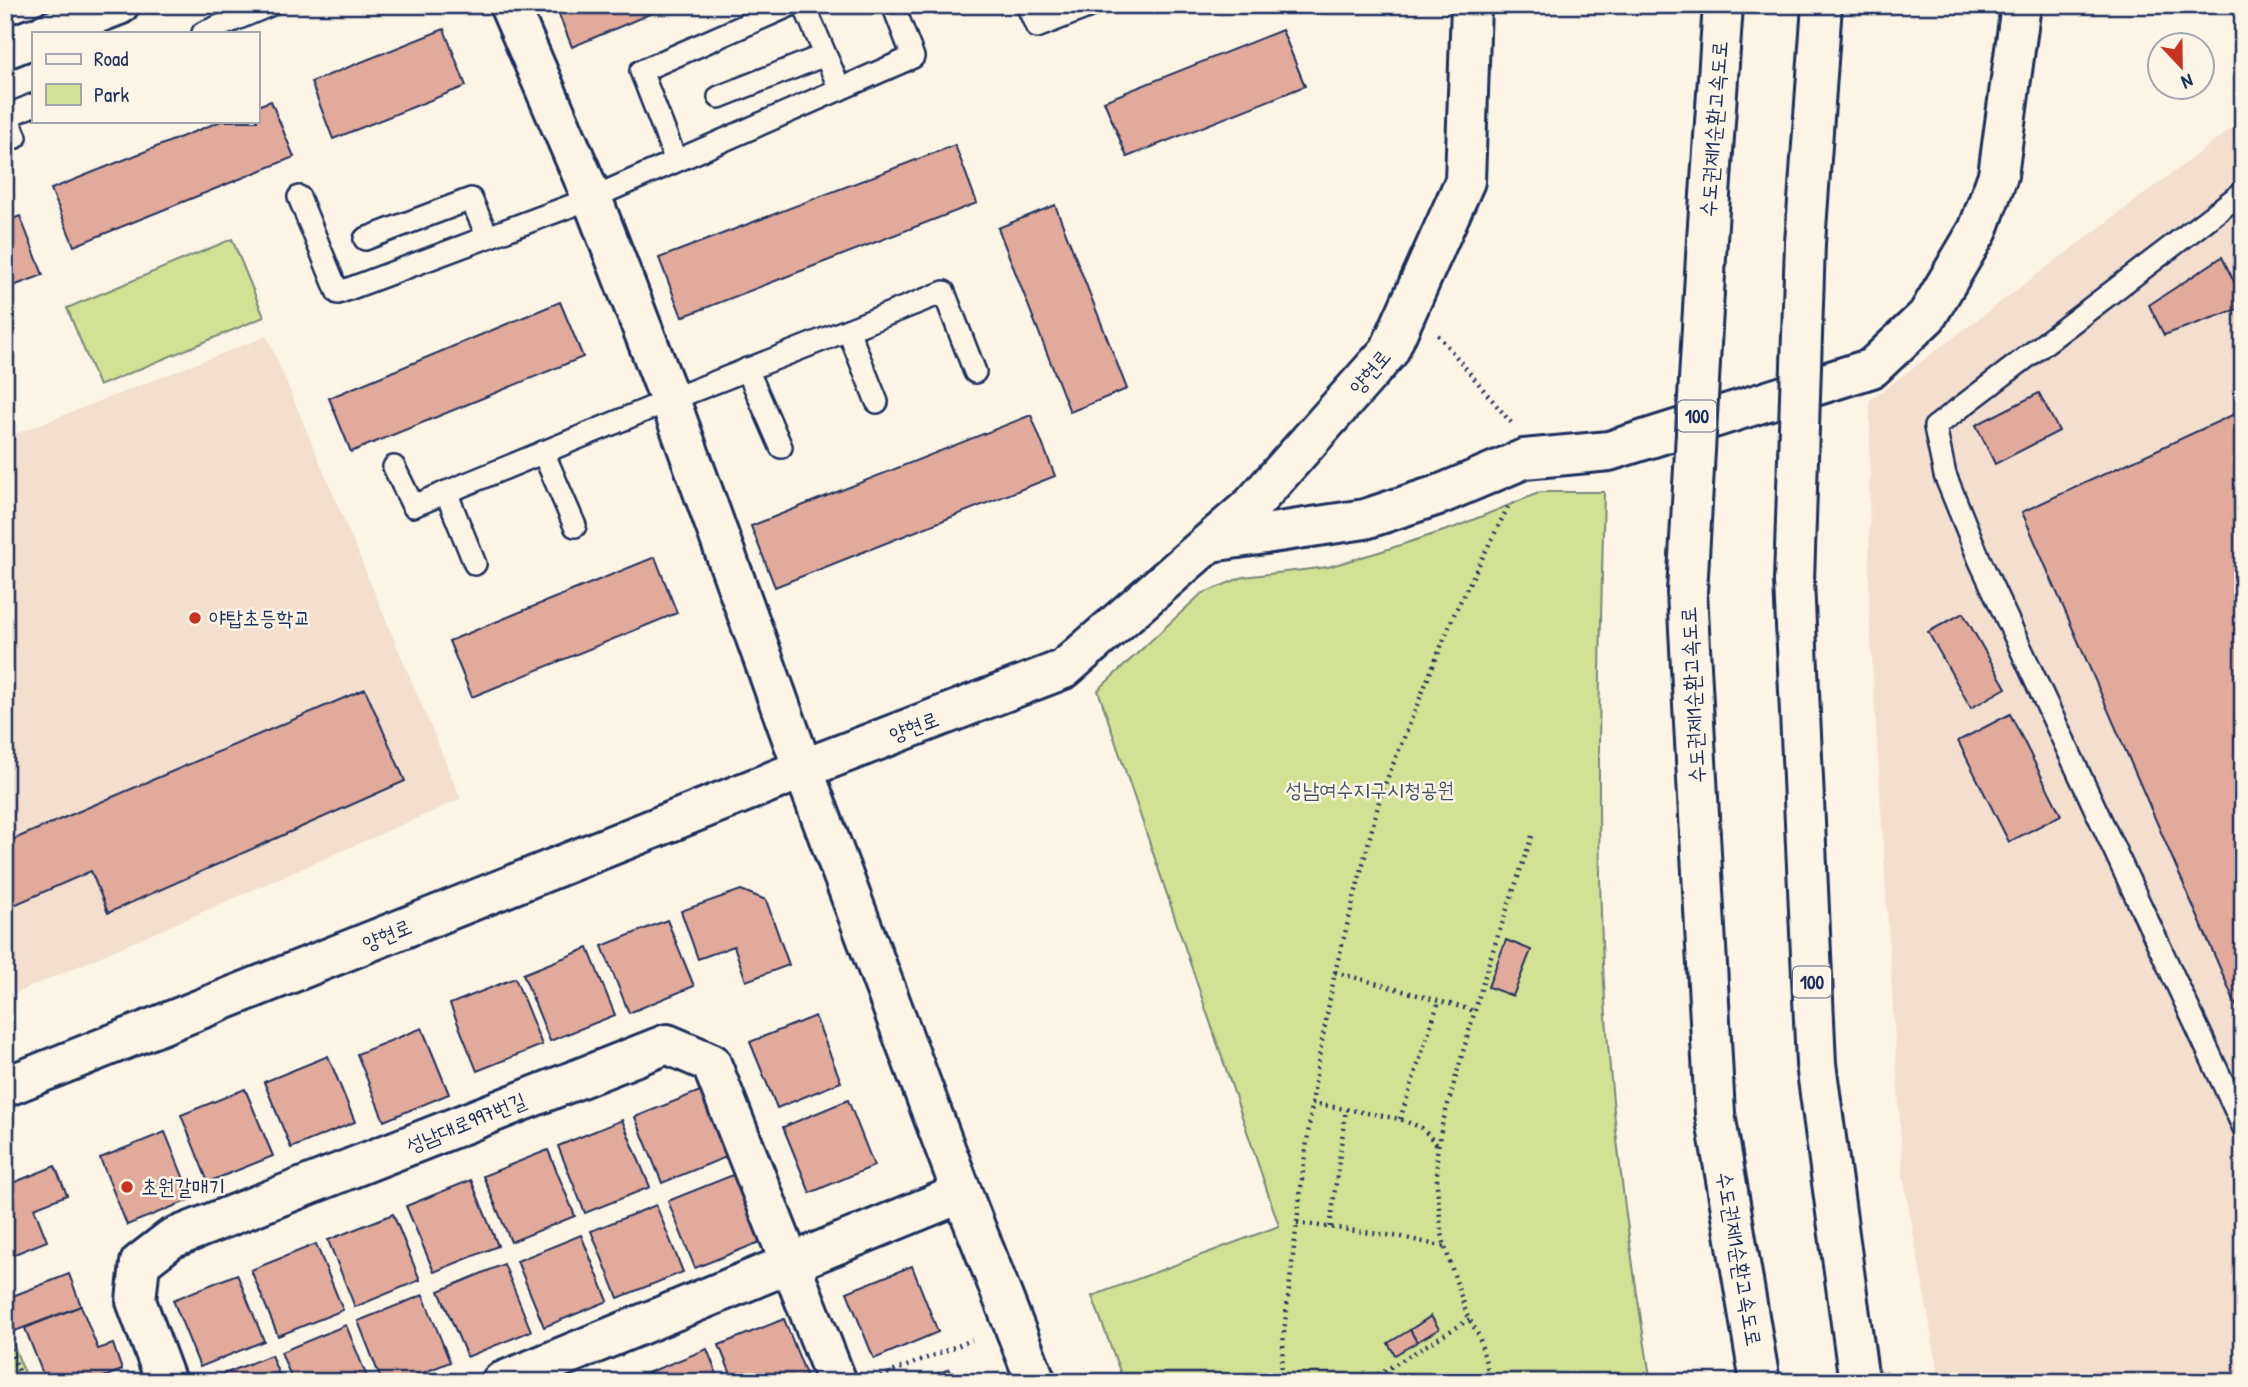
<svg xmlns="http://www.w3.org/2000/svg" width="2248" height="1387" font-family="'Patrick Hand','Poor Story',sans-serif">
<style>
.built{fill:#f4dece}
.green{fill:#d3e194;stroke:#778879;stroke-width:2}
.building{fill:#e2aa9a;stroke:#1b2f5e;stroke-width:2}
.lines{fill:none;stroke-linecap:round;stroke-linejoin:round}
.lane-casing{stroke:#1b2f5e;stroke-width:26}
.street-casing{stroke:#1b2f5e;stroke-width:44}
.secondary-casing{stroke:#1b2f5e;stroke-width:44}
.highway-casing{stroke:#1b2f5e;stroke-width:44}
.path{stroke:#1b2f5e;stroke-width:4.5;stroke-dasharray:2 5;stroke-linecap:butt}
.lane{stroke:#fcf5e5;stroke-width:21}
.street{stroke:#fcf5e5;stroke-width:38}
.secondary{stroke:#fcf5e5;stroke-width:38}
.highway{stroke:#fcf5e5;stroke-width:38}
.highway-bridge-casing{stroke:#1b2f5e;stroke-width:44;stroke-linecap:butt}
.highway-bridge{stroke:#fcf5e5;stroke-width:38}
.poi-dot{fill:#c8321e;stroke:#fcf5e5;stroke-width:2.5}
.labels{text-anchor:middle;stroke-width:5;stroke-linejoin:round;paint-order:stroke}
.shield{fill:#fcf5e5;stroke:#5e6a86;stroke-width:2}
.shield-label{font-size:19px;font-weight:bold;fill:#1b2f5e}
.street-label{font-size:21px;fill:#1b2f5e;stroke:#fcf5e5}
.poi-label{font-size:21px;fill:#1b2f5e;stroke:#fcf5e5;text-anchor:start}
.park-label{font-size:21px;fill:#405369;stroke:#fcf5e5}
</style>
<rect width="100%" height="100%" fill="#fcf5e5"/>
<filter id="ink" filterUnits="userSpaceOnUse"><feTurbulence type="fractalNoise" baseFrequency=".0143" numOctaves="2"/><feDisplacementMap in="SourceGraphic" scale="14" xChannelSelector="R" yChannelSelector="G"/><feConvolveMatrix kernelMatrix="1 2 1 2 8 2 1 2 1" color-interpolation-filters="sRGB"/></filter>
<g filter="url(#ink)">
<g class="built">
<polygon points="2243,120 2243,1382 1940,1382 1903,1175 1869,609 1870,400"/>
<polygon points="267,336 461,799 5,998 5,438"/>
</g>
<g class="green">
<polygon points="232,239 264,317 99,386 67,308"/>
<path d="M1541 492H1604C1600 656 1595 819 1604 983 1611 1116 1629 1250 1651 1382H1124L1092 1296 1279 1226 1098 690 1201 594 1243 577 1328 567 1379 552 1453 528Z"/>
<polygon points="5,1323 28,1382 5,1382"/>
</g>
<g class="building">
<polygon points="555,5 671,5 572,47"/>
<polygon points="444,29 466,86 333,139 311,82"/>
<polygon points="1282,30 1305,86 1127,157 1104,101"/>
<polygon points="271,101 294,157 74,246 51,189 221,121 257,121 257,106"/>
<polygon points="955,145 977,203 682,317 659,258"/>
<polygon points="1055,205 1127,389 1070,412 998,228"/>
<polygon points="20,216 43,275 5,289 5,222"/>
<polygon points="2222,257 2243,300 2243,307 2164,335 2149,305"/>
<polygon points="560,302 583,357 351,452 329,398"/>
<polygon points="2039,393 2059,431 1995,464 1976,425"/>
<polygon points="2243,410 2243,1021 2022,512"/>
<polygon points="1031,415 1055,476 775,587 751,526"/>
<polygon points="655,557 677,613 472,697 449,641"/>
<polygon points="1963,613 2006,688 1971,708 1928,632"/>
<polygon points="365,689 405,781 108,913 91,871 5,909 5,843"/>
<polygon points="2010,714 2061,815 2009,842 1958,741"/>
<polygon points="741,890 766,900 789,965 746,981 734,946 698,959 681,911"/>
<polygon points="667,920 694,986 629,1013 602,946"/>
<polygon points="1506,940 1531,950 1513,996 1488,987"/>
<polygon points="588,948 615,1015 550,1041 523,974"/>
<polygon points="515,978 542,1045 477,1071 450,1004"/>
<polygon points="815,1016 841,1082 777,1108 750,1042"/>
<polygon points="422,1028 449,1094 384,1121 357,1054"/>
<polygon points="328,1056 355,1122 291,1148 264,1082"/>
<polygon points="245,1089 273,1156 208,1182 181,1115"/>
<polygon points="700,1091 726,1157 662,1183 635,1117"/>
<polygon points="848,1100 874,1166 810,1193 783,1127"/>
<polygon points="622,1120 650,1187 585,1213 558,1146"/>
<polygon points="165,1132 192,1199 127,1225 100,1158"/>
<polygon points="548,1150 575,1216 511,1242 483,1176"/>
<polygon points="55,1166 67,1195 34,1208 47,1241 5,1258 5,1186"/>
<polygon points="733,1175 760,1242 695,1268 668,1201"/>
<polygon points="471,1180 498,1246 434,1272 406,1206"/>
<polygon points="656,1205 683,1272 618,1298 591,1231"/>
<polygon points="393,1214 420,1280 355,1307 328,1240"/>
<polygon points="581,1235 608,1301 544,1327 517,1261"/>
<polygon points="316,1244 343,1310 278,1336 251,1270"/>
<polygon points="504,1264 531,1331 467,1357 439,1291"/>
<polygon points="912,1266 938,1332 874,1359 847,1292"/>
<polygon points="69,1274 81,1306 15,1331 5,1305 5,1299"/>
<polygon points="237,1274 264,1341 200,1367 173,1300"/>
<polygon points="423,1295 450,1362 401,1382 382,1382 358,1321"/>
<polygon points="81,1306 98,1349 113,1344 122,1370 91,1382 46,1382 25,1328"/>
<polygon points="1431,1316 1439,1329 1417,1342 1410,1330"/>
<polygon points="784,1319 809,1382 734,1382 719,1345"/>
<polygon points="346,1325 369,1382 293,1382 281,1352"/>
<polygon points="1410,1330 1417,1342 1395,1355 1388,1343"/>
<polygon points="707,1349 720,1382 645,1382 642,1375"/>
<polygon points="271,1355 282,1382 207,1382 206,1381"/>
<polygon points="949,1369 954,1382 917,1382"/>
</g>
<g class="lines">
<g class="lane-casing">
<g id="lane">
<polyline points="804,5 840,89"/>
<polyline points="1027,5 1037,27 1093,5"/>
<polyline points="203,33 270,5"/>
<polyline points="719,97 825,55"/>
<polyline points="5,112 16,137 5,141"/>
<polyline points="7,116 33,105"/>
<polyline points="676,161 641,71 791,5"/>
<polyline points="2243,192 1935,427 1945,475 1980,561 2243,1126"/>
<polyline points="299,197 338,293 592,198 913,57 893,5"/>
<polyline points="365,239 471,199 488,237"/>
<polyline points="848,330 877,402"/>
<polyline points="747,369 781,447"/>
<polyline points="543,452 575,526"/>
<polyline points="394,467 413,506 670,400 944,292 975,372"/>
<polyline points="446,492 475,564"/>
</g>
</g>
<g class="street-casing">
<g id="street">
<polyline points="509,5 592,198 670,400 803,769 962,1193 1036,1382"/>
<polyline points="46,33 119,5"/>
<polyline points="5,49 33,38"/>
<polyline points="1211,542 1365,519 1441,494 1524,459 1609,451 1872,368 1927,316 1978,230 1998,175 2021,5"/>
<polyline points="166,1382 136,1301 140,1263 171,1239 667,1044 711,1063 837,1382"/>
<polyline points="501,1382 962,1193"/>
</g>
</g>
<g class="secondary-casing">
<polyline id="secondary" points="5,1087 803,769 1064,669 1252,505 1389,351 1465,181 1471,5"/>
</g>
<g class="highway-casing">
<g id="highway">
<polyline points="1707,239 1723,5"/>
<polyline points="1805,243 1822,5"/>
<polyline points="1794,581 1816,1064 1859,1382"/>
<polyline points="1687,592 1715,1114 1760,1382"/>
</g>
</g>
<g class="path">
<polyline points="1438,335 1513,425"/>
<polyline points="1335,972 1475,1011"/>
<polyline points="1312,1103 1400,1119 1422,1128 1437,1145"/>
<polyline points="1400,1119 1439,1001"/>
<polyline points="1297,1223 1402,1237 1445,1247"/>
<polyline points="1330,1227 1346,1109"/>
<polyline points="5,1336 23,1382"/>
<polyline points="874,1379 972,1340"/>
<polyline points="1281,1382 1284,1332 1303,1171 1317,1068 1335,972 1381,794 1455,612 1508,507"/>
<polyline points="1366,1382 1470,1319"/>
<polyline points="1491,1382 1479,1336 1467,1315 1445,1247 1441,1229 1437,1185 1437,1153 1442,1125 1488,965 1532,836"/>
</g>
<use href="#lane" class="lane"/>
<use href="#street" class="street"/>
<use href="#secondary" class="secondary"/>
<use href="#highway" class="highway"/>
<g class="highway-bridge-casing">
<g id="highway-bridge">
<polyline points="1794,581 1805,243"/>
<polyline points="1687,592 1707,239"/>
</g>
</g>
<use href="#highway-bridge" class="highway-bridge"/>
</g>
</g>
<g class="poi-dot">
<circle cx="195" cy="618" r="7"/>
<circle cx="127" cy="1187" r="7"/>
</g>
<g class="labels">
<g class="shield">
<rect x="1678" y="400.5" width="38" height="31" rx="5"/>
<rect x="1793" y="966.5" width="38" height="31" rx="5"/>
</g>
<g class="shield-label">
<text x="1697" y="423">100</text>
<text x="1812" y="989">100</text>
</g>
<g class="street-label">
<text transform="translate(1714 129) rotate(-86)" y="7">수도권제1순환고속도로</text>
<text transform="translate(1370 372) rotate(-50)" y="7">양현로</text>
<text transform="translate(1693 695) rotate(-93)" y="7">수도권제1순환고속도로</text>
<text transform="translate(914 727) rotate(-21)" y="7">양현로</text>
<text transform="translate(387 935) rotate(-22)" y="7">양현로</text>
<text transform="translate(466 1123) rotate(-22)" y="7">성남대로997번길</text>
<text transform="translate(1739 1259) rotate(80)" y="7">수도권제1순환고속도로</text>
</g>
<g class="poi-label">
<text x="209" y="625">야탑초등학교</text>
<text x="141" y="1194">초원갈매기</text>
</g>
<g class="park-label">
<text x="1370" y="797">성남여수지구시청공원</text>
</g>
</g>
<rect width="2248" height="1387" fill="none" stroke="#fcf5e5" stroke-width="28"/>
<rect x="14" y="14" width="2220" height="1359" fill="none" stroke="#1b2f5e" stroke-width="2.5" filter="url(#ink)"/>
<rect x="32" y="32" width="228" height="91" fill="#fcf5e5" stroke="#a2a6af" stroke-width="2"/>
<rect x="46" y="54" width="35" height="10" fill="#fcf5e5" stroke="#a2a6af" stroke-width="2"/>
<text x="94" y="66" font-size="21" fill="#1b2f5e">Road</text>
<rect x="46" y="84" width="35" height="21" fill="#d3e194" stroke="#a2a6af" stroke-width="2"/>
<text x="94" y="102" font-size="21" fill="#1b2f5e">Park</text>
<g transform="translate(2181 66) rotate(158)"><circle r="33" fill="#fcf5e5" stroke="#a2a6af" stroke-width="2"/>
<path d="M0-5L12 26L0 18L-12 26Z" fill="#c8321e"/>
<text y="-10" font-size="19" font-weight="bold" text-anchor="middle" fill="#1b2f5e">N</text>
</g>
</svg>
